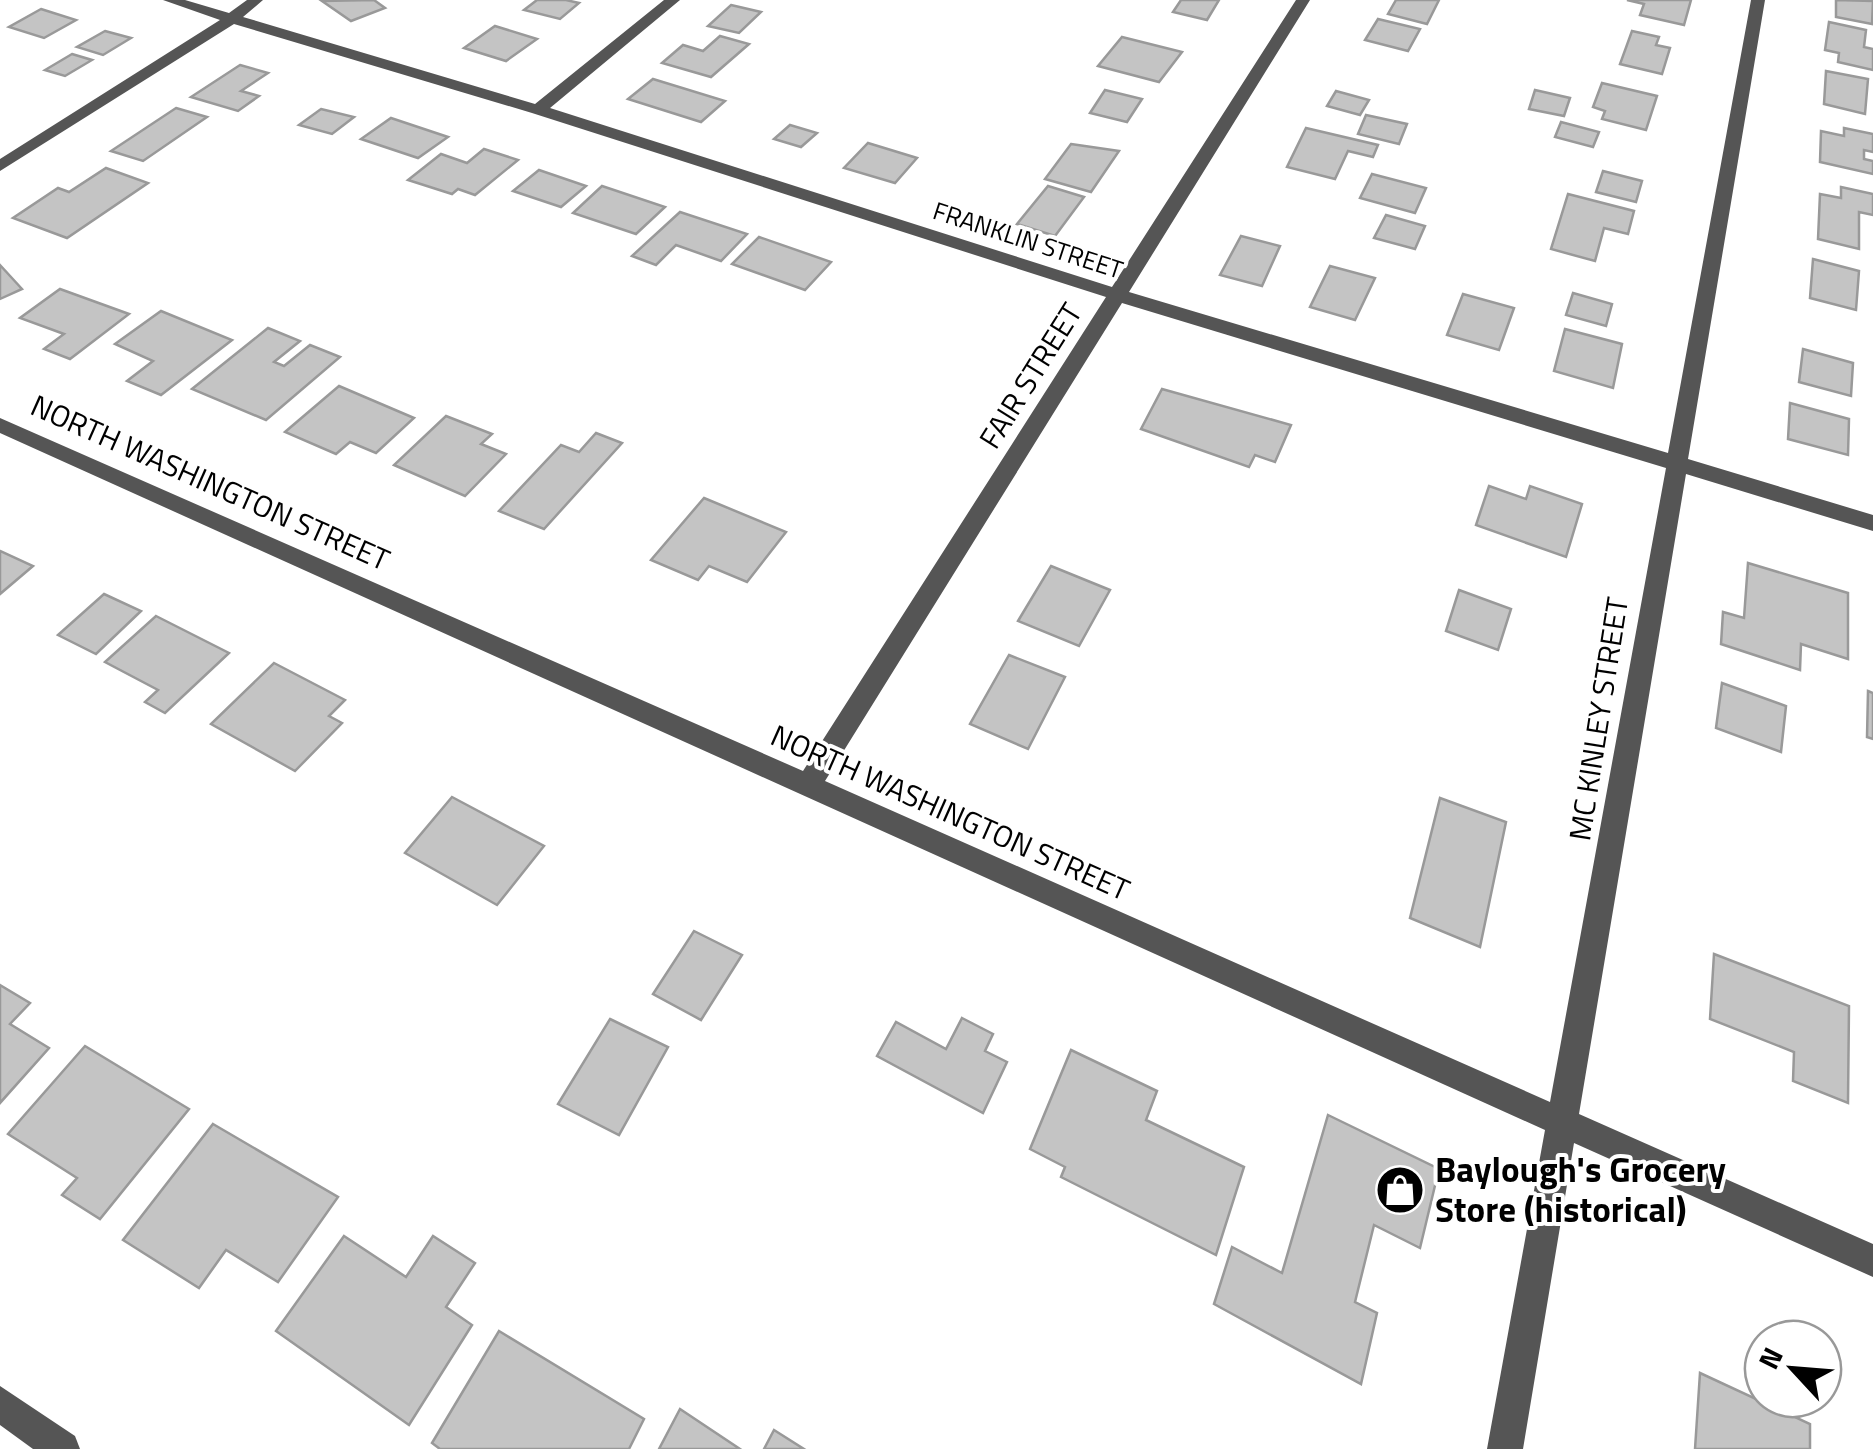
<svg xmlns="http://www.w3.org/2000/svg" width="1873" height="1449" font-family="'Titillium Web',sans-serif">
<style>
.building{fill:#c4c4c4;stroke:#999;stroke-width:2.5}
.lines{fill:none;stroke-linecap:round;stroke-linejoin:round}
.minor{fill:#555;fill-rule:evenodd}
.labels{text-anchor:middle;stroke-width:8;stroke-linejoin:round;paint-order:stroke}
.far-street-label{font-size:25px;fill:#000;stroke:#fff}
.street-label{font-size:30px;fill:#000;stroke:#fff}
.near-poi-label{font-size:35px;font-weight:bold;fill:#000;stroke:#fff;text-anchor:start}
</style>
<rect width="100%" height="100%" fill="#fff"/>
<g class="building">
<polygon points="374,0 385,8 351,21 322,1"/>
<polygon points="537,0 566,0 579,3 560,19 524,10"/>
<polygon points="1181,0 1219,0 1207,20 1173,12"/>
<polygon points="1396,0 1439,0 1427,24 1388,14"/>
<polygon points="1627,0 1691,0 1684,25 1640,15 1644,4"/>
<polygon points="1836,0 1873,1 1872,24 1836,17"/>
<polygon points="731,5 761,12 739,33 708,26"/>
<polygon points="41,9 76,20 44,38 9,27"/>
<polygon points="1378,19 1420,29 1408,51 1365,40"/>
<polygon points="1829,22 1866,30 1864,47 1873,49 1873,70 1838,62 1839,53 1825,50"/>
<polygon points="495,26 537,39 506,61 464,48"/>
<polygon points="105,31 131,38 103,55 77,47"/>
<polygon points="1632,31 1659,37 1656,45 1670,48 1662,74 1620,64"/>
<polygon points="720,36 749,44 711,77 662,63 683,45 703,51"/>
<polygon points="1122,37 1182,52 1159,82 1098,66"/>
<polygon points="72,54 92,60 65,76 45,70"/>
<polygon points="240,65 268,73 241,91 259,96 238,111 191,97"/>
<polygon points="1826,71 1868,79 1865,114 1824,104"/>
<polygon points="653,79 725,101 701,122 628,99"/>
<polygon points="1602,83 1657,96 1646,130 1602,119 1605,111 1593,107"/>
<polygon points="1105,90 1142,99 1127,122 1090,113"/>
<polygon points="1535,90 1570,98 1564,116 1529,109"/>
<polygon points="1336,91 1369,100 1360,115 1327,106"/>
<polygon points="176,108 207,117 143,161 111,151"/>
<polygon points="321,109 354,117 332,134 299,125"/>
<polygon points="1366,115 1407,124 1399,144 1358,134"/>
<polygon points="391,118 448,137 418,158 361,139"/>
<polygon points="1561,122 1599,132 1593,147 1555,137"/>
<polygon points="790,125 817,133 801,147 774,139"/>
<polygon points="1306,128 1378,145 1373,157 1348,151 1335,179 1287,167"/>
<polygon points="1844,128 1873,134 1873,152 1864,150 1864,159 1873,161 1873,174 1820,162 1821,131 1844,136"/>
<polygon points="868,143 917,158 895,183 844,168"/>
<polygon points="1071,144 1119,151 1091,192 1045,179"/>
<polygon points="484,149 518,160 475,195 458,189 452,194 408,180 441,154 467,163"/>
<polygon points="106,168 148,183 67,238 13,218 58,188 69,192"/>
<polygon points="539,170 586,186 561,207 513,191"/>
<polygon points="1603,171 1642,181 1636,202 1596,192"/>
<polygon points="1372,174 1426,188 1415,213 1360,198"/>
<polygon points="602,186 665,207 636,234 573,213"/>
<polygon points="1048,186 1084,197 1055,236 1017,224"/>
<polygon points="1841,187 1873,194 1873,215 1859,212 1859,249 1818,239 1820,194 1841,198"/>
<polygon points="1568,194 1634,211 1628,234 1604,228 1595,261 1551,249"/>
<polygon points="680,212 747,234 721,261 676,245 656,265 632,256"/>
<polygon points="1386,215 1425,226 1415,249 1374,238"/>
<polygon points="1241,236 1280,246 1262,286 1220,275"/>
<polygon points="759,237 831,262 805,290 732,264"/>
<polygon points="1813,259 1859,271 1856,310 1810,298"/>
<polygon points="0,265 22,289 0,299"/>
<polygon points="1330,266 1375,278 1355,320 1310,307"/>
<polygon points="60,289 129,314 70,359 44,349 64,334 20,318"/>
<polygon points="1573,293 1612,304 1606,326 1566,315"/>
<polygon points="1463,294 1514,308 1499,350 1447,335"/>
<polygon points="161,311 232,340 161,395 127,381 153,361 115,344"/>
<polygon points="268,328 300,341 274,362 284,366 310,345 340,357 266,420 192,389"/>
<polygon points="1565,329 1622,344 1613,388 1554,371"/>
<polygon points="1803,349 1853,363 1851,396 1799,382"/>
<polygon points="339,386 414,418 376,453 350,442 336,454 285,432"/>
<polygon points="1162,389 1291,425 1275,462 1255,455 1249,467 1141,429"/>
<polygon points="1790,403 1849,419 1848,455 1788,439"/>
<polygon points="446,416 492,434 481,444 506,454 465,496 394,465"/>
<polygon points="596,433 622,443 544,529 499,511 561,445 579,452"/>
<polygon points="1489,486 1526,499 1530,486 1582,504 1566,557 1476,525"/>
<polygon points="704,498 786,532 747,582 709,566 698,580 651,560"/>
<polygon points="0,551 33,566 0,594"/>
<polygon points="1748,563 1848,593 1848,659 1801,644 1800,670 1721,644 1723,612 1744,618"/>
<polygon points="1051,566 1110,590 1079,646 1018,621"/>
<polygon points="1459,590 1511,609 1498,650 1446,631"/>
<polygon points="104,594 141,611 96,654 58,635"/>
<polygon points="156,616 229,653 165,713 145,702 158,690 105,662"/>
<polygon points="1009,655 1065,677 1028,749 970,724"/>
<polygon points="274,663 345,700 329,716 342,723 295,771 211,724"/>
<polygon points="1722,683 1786,706 1781,752 1716,728"/>
<polygon points="1868,691 1873,693 1873,739 1867,737"/>
<polygon points="452,797 544,846 497,905 405,853"/>
<polygon points="1440,798 1506,822 1480,947 1410,918"/>
<polygon points="694,931 742,955 701,1020 653,994"/>
<polygon points="1714,954 1849,1006 1848,1103 1793,1081 1794,1052 1710,1019"/>
<polygon points="0,985 30,1003 10,1024 49,1048 0,1103"/>
<polygon points="962,1018 993,1034 985,1051 1007,1062 983,1113 877,1056 896,1022 946,1049"/>
<polygon points="610,1019 668,1047 619,1135 558,1104"/>
<polygon points="85,1046 189,1109 100,1219 62,1195 77,1178 8,1134"/>
<polygon points="1071,1050 1157,1091 1146,1120 1244,1167 1216,1255 1061,1177 1065,1167 1030,1149"/>
<polygon points="1328,1115 1439,1169 1420,1248 1374,1225 1355,1302 1377,1313 1361,1384 1214,1304 1232,1247 1282,1273"/>
<polygon points="213,1124 338,1197 278,1282 226,1250 199,1288 123,1240"/>
<polygon points="344,1236 406,1277 433,1236 475,1263 446,1307 472,1325 409,1425 276,1331"/>
<polygon points="499,1331 644,1419 629,1449 440,1449 432,1443"/>
<polygon points="1700,1373 1810,1424 1810,1449 1695,1449"/>
<polygon points="680,1409 740,1449 659,1449"/>
<polygon points="774,1430 804,1449 764,1449"/>
</g>
<g class="lines">
<g class="minor">
<path d="M163 0H185L229 13 247 0H263L243 17 535 104 664 0H680L550 108 1112 287 1296 0H1310L1129 292 1668 453 1751 0H1765L1688 459 1873 515V531L1686 474 1579 1114 1873 1244V1277L1574 1143 1523 1449H1487L1545 1130 0 433V418L803 771 1106 297 532 113 234 24 0 171V159L220 20ZM1122 303 1666 468 1550 1102 825 781Z"/>
<polygon points="0,1386 75,1436 80,1449 33,1449 0,1425"/>
</g>
</g>
<defs>
<g id="shop-disc" transform="scale(2.5)"><circle r="9.5" fill="#000" stroke="#fff"/><path d="M-5-2.5h2.3a2.7 3.5 0 0 1 5.4 0H5L5.5 6h-11ZM-1.5-2.5h3a1.5 2.3 0 0 0-3 0Z" fill="#fff"/></g>
</defs>
<g fill-rule="evenodd">
<use href="#shop-disc" x="1400" y="1190"/>
</g>
<g class="labels">
<g class="far-street-label">
<text transform="translate(1028 240) rotate(18)" y="9">FRANKLIN STREET</text>
</g>
<g class="street-label">
<text transform="translate(1031 376) rotate(-58)" y="10">FAIR STREET</text>
<text transform="translate(210 483) rotate(24)" y="10">NORTH WASHINGTON STREET</text>
<text transform="translate(1599 719) rotate(-81)" y="10">MC KINLEY STREET</text>
<text transform="translate(950 813) rotate(24)" y="10">NORTH WASHINGTON STREET</text>
</g>
<g class="near-poi-label">
<text x="1435" y="1182">Baylough's Grocery<tspan x="1435" dy="40">Store (historical)</tspan></text>
</g>
</g>
<g transform="translate(1793 1369) rotate(296)"><circle r="48" fill="#ffffff" stroke="#999999" stroke-width="2.5"/>
<path d="M0-8L18 38L0 25L-18 38Z" fill="#000000"/>
<text y="-15" font-size="28" font-weight="bold" text-anchor="middle" fill="#000000">N</text>
</g>
</svg>
